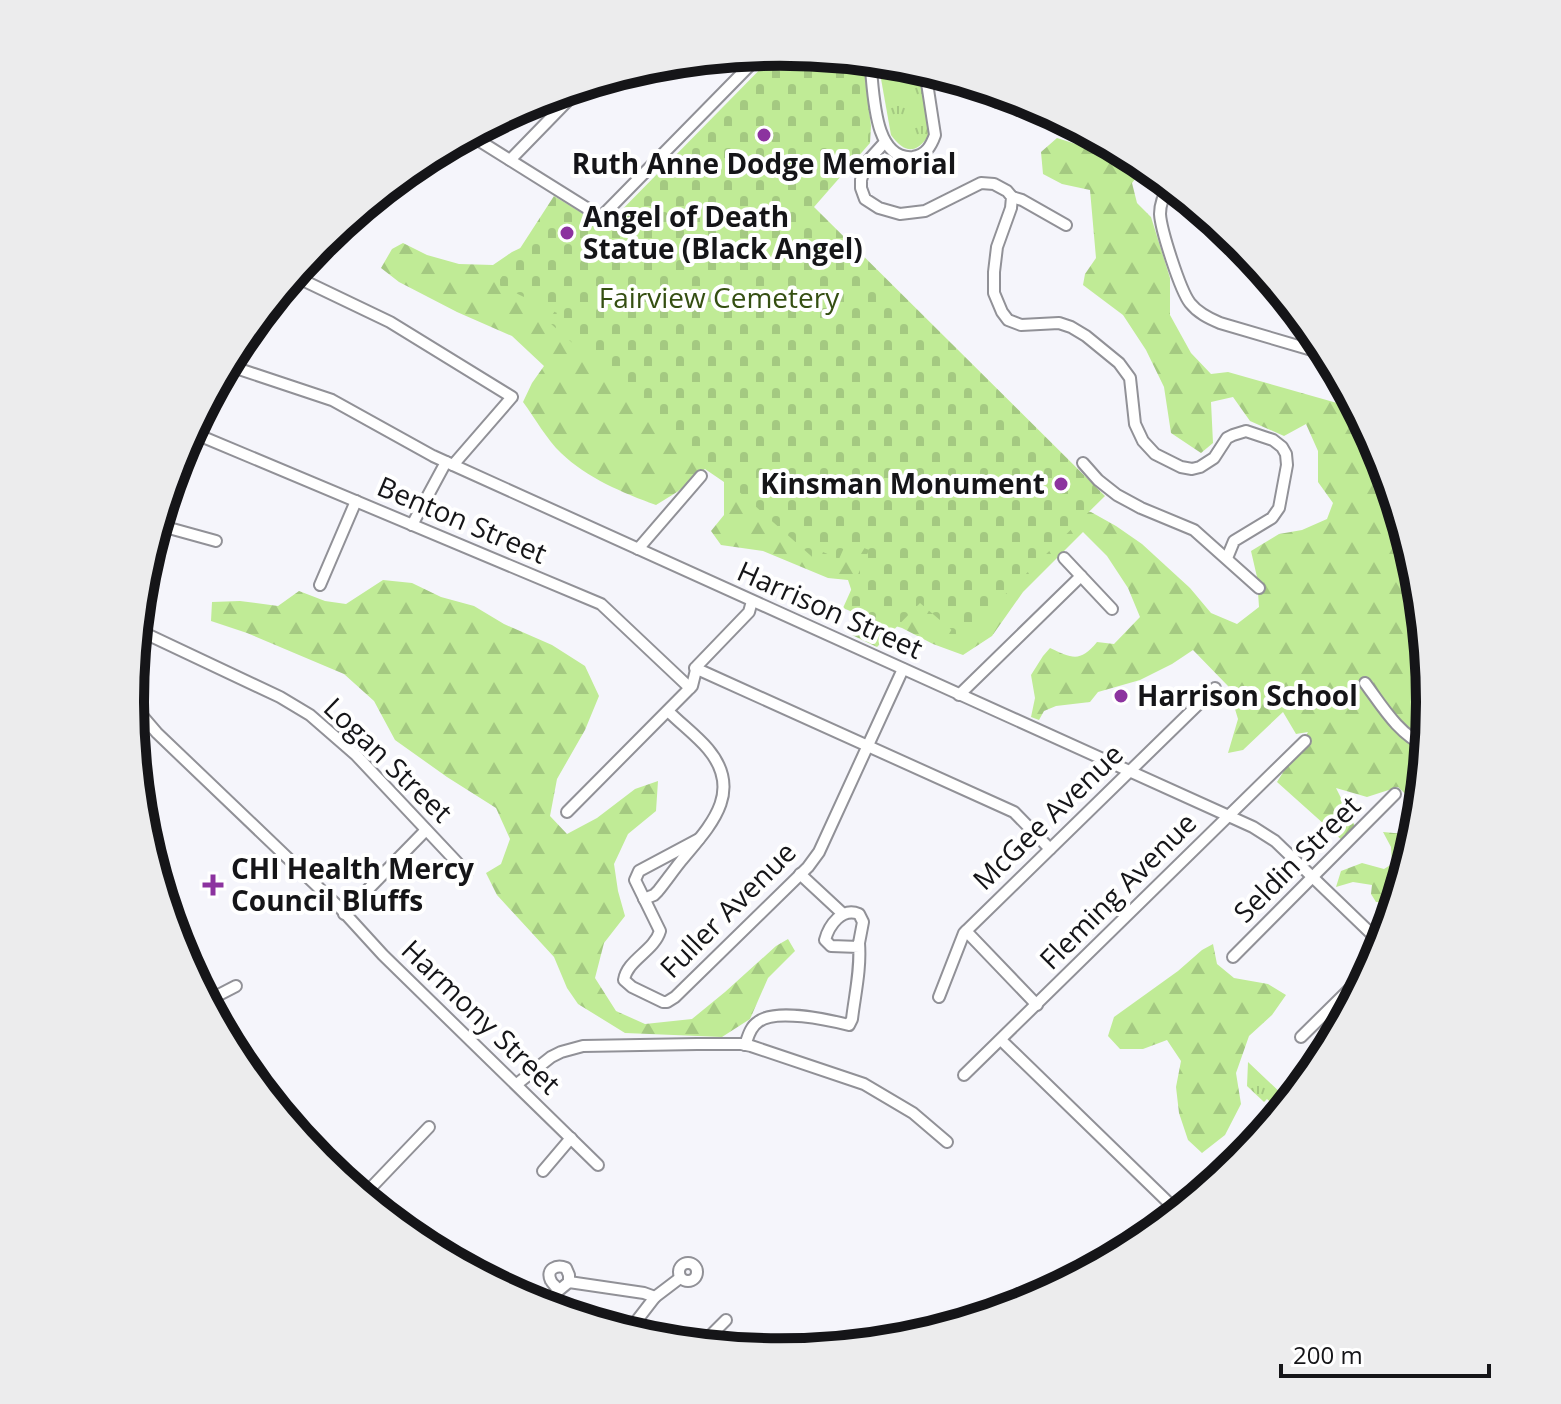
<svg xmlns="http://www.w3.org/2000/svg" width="1561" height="1404" font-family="'Open Sans',sans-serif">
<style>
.forest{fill:url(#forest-firs)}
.cemetery{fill:url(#cemetery-stones)}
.park{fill:url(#park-tufts)}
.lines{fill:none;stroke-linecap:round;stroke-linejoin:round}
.minor-casing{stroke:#919197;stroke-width:14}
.minor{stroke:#fff;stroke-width:10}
.poi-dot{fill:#8c339f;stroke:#fff;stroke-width:3}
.labels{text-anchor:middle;stroke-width:8;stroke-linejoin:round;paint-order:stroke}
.poi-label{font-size:28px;font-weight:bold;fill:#151518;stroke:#fff;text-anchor:start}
.park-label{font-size:28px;fill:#354f12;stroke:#fff}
.street-label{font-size:28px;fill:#151518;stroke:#fff}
.rim{fill:none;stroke:#151518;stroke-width:10}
</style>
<defs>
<pattern id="forest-firs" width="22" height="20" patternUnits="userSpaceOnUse" patternTransform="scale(2)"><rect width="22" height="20" fill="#c0eb96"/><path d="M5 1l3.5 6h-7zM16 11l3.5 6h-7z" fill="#a4c981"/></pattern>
<pattern id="cemetery-stones" width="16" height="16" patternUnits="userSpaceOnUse" patternTransform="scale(2)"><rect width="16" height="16" fill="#c0eb96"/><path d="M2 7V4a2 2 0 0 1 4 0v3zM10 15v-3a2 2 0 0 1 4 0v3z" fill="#a4c981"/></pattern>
<pattern id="park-tufts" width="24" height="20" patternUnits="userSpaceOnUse" patternTransform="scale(2)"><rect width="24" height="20" fill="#c0eb96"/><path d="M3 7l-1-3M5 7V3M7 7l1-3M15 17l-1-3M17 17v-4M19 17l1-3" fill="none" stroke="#a4c981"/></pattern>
</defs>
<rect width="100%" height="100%" fill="#f5f5fb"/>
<g class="forest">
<path d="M1057 138 1079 145 1120 150 1146 165 1132 183 1137 203 1151 217 1170 278V315L1191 353 1211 374 1228 372 1337 403 1354 402 1381 454 1418 576 1430 702V706L1417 715 1414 752V778L1422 783 1420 808 1398 787 1367 797 1336 788 1357 830 1344 842 1277 782 1308 732 1296 734 1283 712 1243 750 1228 753 1238 719 1228 686 1193 650 1172 664 1140 680 1098 692 1090 702 1056 706 1044 711 1039 720 1031 717 1035 698 1031 675 1043 656 1050 648C1072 658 1080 663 1097 642L1114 644 1140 617 1128 588 1107 556 1083 532 1023 592 992 636 963 655 933 644 902 628 866 617 856 604 848 580 828 578 763 551 721 545 711 531 724 515V482L705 469 677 492 656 505C623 493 587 478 561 453 547 440 535 418 523 402L532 383 544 366 512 336 457 312 399 282 381 268 392 249 403 243 427 255 459 264 493 265 512 252 531 243 1053 505 1091 512 1116 526 1142 544 1190 588 1211 613 1237 624 1259 607 1257 577 1251 551 1279 534 1302 530 1327 519 1333 503 1318 482V451L1306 424 1284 436 1250 421 1233 397 1211 402 1213 443 1201 453 1171 433 1164 387 1146 350 1123 315 1083 285 1085 274 1096 258 1090 190 1062 184 1043 174 1041 152Z"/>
<polygon points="383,580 412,583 441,597 474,606 504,624 552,645 585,666 599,696 585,730 557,779 550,816 567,834 597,818 635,789 658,781 656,811 628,834 614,864 618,891 625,916 604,943 595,978 616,1011 645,1024 692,1019 725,992 776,946 788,939 795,951 768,978 750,1019 722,1037 625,1033 578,1004 567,988 554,957 497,895 486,873 501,864 510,839 496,808 447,777 395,740 374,701 344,674 247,633 211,621 212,602 240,601 278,606 299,591 325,601 346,604"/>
<polygon points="1383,832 1416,835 1400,888 1397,891 1397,897 1391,917 1390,902 1376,902 1371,894 1372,885 1353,882 1336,887 1341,871 1362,863 1384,869 1392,864 1391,847"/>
<polygon points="1213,944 1217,964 1234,978 1268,984 1286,995 1272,1015 1249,1036 1236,1073 1241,1104 1225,1135 1202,1153 1188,1140 1179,1113 1176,1087 1181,1061 1167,1040 1143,1049 1120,1049 1108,1036 1114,1017 1178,971 1202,950"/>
</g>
<polygon class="cemetery" points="777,52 827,57 831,60 834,57 863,60 871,126 870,143 814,207 1105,496 961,638 920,603 877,647 852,635 862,616 843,608 869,550 847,541 839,559 823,552 819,563 550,323 557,313 497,284 554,196 605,227"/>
<g class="park">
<path d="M878 62 908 65 919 68 929 135C916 155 904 153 891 135Z"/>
<polygon points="1248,1062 1285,1097 1276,1107 1267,1099 1264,1102 1247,1086"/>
</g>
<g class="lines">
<g class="minor-casing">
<g id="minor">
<path d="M870 61C874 88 872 161 913 157 926 155 931 146 935 135L925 70"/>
<polyline points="997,102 1004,94"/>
<polyline points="470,135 601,217 761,54"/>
<polyline points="885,142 866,163 861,180 861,188 865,199 879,208 900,214 925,211 981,183 994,184 1007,191 1012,197 1011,208 997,247 994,272 994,293 1002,312 1008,320 1021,325 1059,323 1071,327 1086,336 1119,363 1130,378 1135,424 1143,441 1155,454 1181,467 1192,469 1200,467 1214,458 1227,438 1233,435 1246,431 1273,440 1282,447 1286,454 1287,465 1279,508 1272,518 1234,541 1227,558"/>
<polyline points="510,160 582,86"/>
<path d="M1170 185C1164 194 1160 203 1160 214 1161 230 1180 290 1190 303 1198 313 1208 318 1220 323L1329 355"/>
<polyline points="1012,197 1022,200 1066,225"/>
<polyline points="365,206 371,201"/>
<polyline points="294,276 390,322 512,397 453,465"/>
<polyline points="227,365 332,400 433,456 1253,827 1275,841 1383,945"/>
<polyline points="191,432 601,604 690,688"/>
<polyline points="1083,463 1098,480 1117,495 1141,508 1194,530 1259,588"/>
<polyline points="158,525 216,541"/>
<polyline points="412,525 446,462"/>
<polyline points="638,549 701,476"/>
<polyline points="1064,558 1112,609"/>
<polyline points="320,585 356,501"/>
<polyline points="138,630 280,697 310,715 356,755 467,873"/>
<polyline points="695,668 1014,812 1050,849"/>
<path d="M1365 683C1382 706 1399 735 1426 746"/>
<polyline points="959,695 1081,576"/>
<polyline points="131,697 139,712 157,733 341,909 383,955 598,1165"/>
<polyline points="567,812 692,686 697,666 749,612 752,601"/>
<path d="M699 839 639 871 635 880 660 931C654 951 627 960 624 980L632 987 663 1002H667L675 997 808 867 819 852 903 669"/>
<polyline points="800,874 842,913"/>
<path d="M644 899 654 895 658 891C666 881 673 871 681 861 708 828 745 793 708 749 697 736 681 724 668 711"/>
<polyline points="344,914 426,830"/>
<polyline points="966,931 1037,1005"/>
<polyline points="1233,957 1395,794"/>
<polyline points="939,997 964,933 1215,688"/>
<polyline points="207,1001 236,986"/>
<polyline points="1301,1037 1373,966"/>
<polyline points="1001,1040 1171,1205"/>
<path d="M745 1045C748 1037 750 1027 758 1022 775 1008 829 1020 849 1025L852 1019C855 994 861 969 859 943L863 922 859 914C842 907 829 925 825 940L831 946 859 947"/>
<polyline points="964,1075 1305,741"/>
<polyline points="517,1084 551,1057 561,1052 583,1046 697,1044 741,1044 751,1046 864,1084 913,1113 947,1142"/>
<polyline points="543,1171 571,1138"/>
<polyline points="363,1196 429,1127"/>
<circle cx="688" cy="1272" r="9"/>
<polyline points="1067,1282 1067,1281"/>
<path d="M558 1289C557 1288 551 1282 551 1281 545 1269 557 1264 566 1268L569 1275V1282"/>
<polyline points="541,1305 569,1282 644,1293 655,1297"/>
<polyline points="628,1332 655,1297 680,1278"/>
<polyline points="702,1344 726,1320"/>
</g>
</g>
<use href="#minor" class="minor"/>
</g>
<g class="poi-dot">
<circle cx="764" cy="135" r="8"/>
<circle cx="567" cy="233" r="8"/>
<circle cx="1061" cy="484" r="8"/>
<circle cx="1121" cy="696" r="8"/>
<path d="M209 873h8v8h8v8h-8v8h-8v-8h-8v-8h8z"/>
</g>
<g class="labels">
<g class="poi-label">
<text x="764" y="174" text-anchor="middle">Ruth Anne Dodge Memorial</text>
<text x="583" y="227">Angel of Death<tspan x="583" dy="32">Statue (Black Angel)</tspan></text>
<text x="1045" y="494" text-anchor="end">Kinsman Monument</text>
<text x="1137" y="706">Harrison School</text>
<text x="231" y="879">CHI Health Mercy<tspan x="231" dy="32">Council Bluffs</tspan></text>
</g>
<g class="park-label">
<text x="719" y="308">Fairview Cemetery</text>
</g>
<g class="street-label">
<text transform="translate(462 520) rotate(23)" y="10">Benton Street</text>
<text transform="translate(830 610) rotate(24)" y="10">Harrison Street</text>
<text transform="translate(388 760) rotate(44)" y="10">Logan Street</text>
<text transform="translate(1048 817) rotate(-44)" y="10">McGee Avenue</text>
<text transform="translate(1297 859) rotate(-45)" y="10">Seldin Street</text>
<text transform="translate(1118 891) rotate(-45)" y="10">Fleming Avenue</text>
<text transform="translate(728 910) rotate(-45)" y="10">Fuller Avenue</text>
<text transform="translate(481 1017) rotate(44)" y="10">Harmony Street</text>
</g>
</g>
<path d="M0 0H1561V1404H0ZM144 702a636 636 0 1 1 1272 0a636 636 0 1 1-1272 0Z" fill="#ececed" fill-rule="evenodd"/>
<path class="rim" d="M144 702a636 636 0 1 1 1272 0a636 636 0 1 1-1272 0Z"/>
<path d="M1281 1364v12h208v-12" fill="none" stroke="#151518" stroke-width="4"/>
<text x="1293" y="1364" font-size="24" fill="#151518" stroke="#ffffff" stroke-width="6" paint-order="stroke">200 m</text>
</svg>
